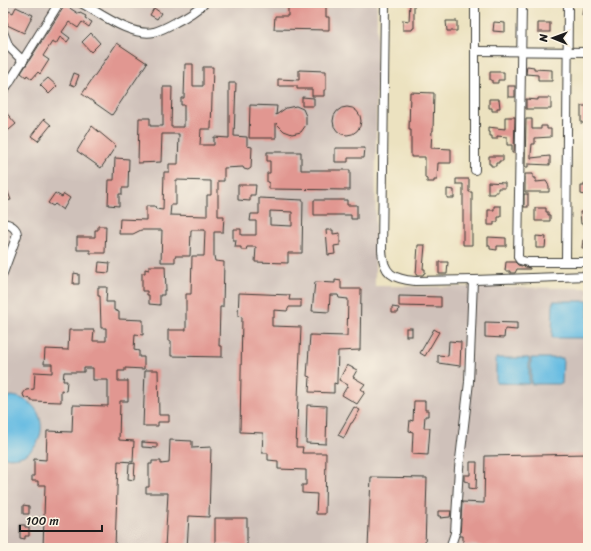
<svg xmlns="http://www.w3.org/2000/svg" width="591" height="551" font-family="Sriracha,sans-serif">
<style>
.industrial{fill:#cfc1ba}
.water{fill:#65bbe2;stroke:#406c7f}
.building{fill:#e19791;fill-rule:evenodd}
.lines{fill:none;stroke-linecap:round;stroke-linejoin:round}
.minor-casing{stroke:#3b3a35;stroke-width:10}
.minor{stroke:#fff;stroke-width:8}
</style>
<rect width="100%" height="100%" fill="#fcf5e5"/>
<filter id="ink" filterUnits="userSpaceOnUse"><feTurbulence type="fractalNoise" baseFrequency=".025" numOctaves="2"/><feDisplacementMap in="SourceGraphic" scale="8" xChannelSelector="R" yChannelSelector="G"/><feConvolveMatrix kernelMatrix="1 2 1 2 8 2 1 2 1" color-interpolation-filters="sRGB"/></filter>
<filter id="wash" filterUnits="userSpaceOnUse"><feTurbulence type="fractalNoise" baseFrequency=".012" numOctaves="4" result="noise"/><feDisplacementMap in="SourceGraphic" scale="16" xChannelSelector="R" yChannelSelector="G"/><feGaussianBlur stdDeviation="0.9" result="paint"/><feColorMatrix in="noise" values="0 0 0 0 0 0 0 0 0 0 0 0 0 0 0 0 0 1.4 0 .05"/><feComposite in="paint" operator="in"/></filter>
<g filter="url(#wash)">
<rect width="100%" height="100%" fill="#ece2c0"/>
<polygon class="industrial" points="3,3 377,3 375,286 588,288 588,548 3,548"/>
<g class="water">
<polygon points="553,301 588,301 588,338 552,338"/>
<polygon points="496,358 529,358 529,384 496,383"/>
<polygon points="531,358 563,358 562,384 531,384"/>
<path d="M12 396C57 402 47 466 3 457V398Z"/>
</g>
<g id="blocks">
<g class="building">
<polygon points="288,3 326,3 326,17 329,17 329,30 274,29 275,16 288,16"/>
<polygon points="410,3 414,3 414,28 413,28 412,30 403,30 403,20 409,21"/>
<polygon points="65,5 79,14 80,13 86,16 85,18 92,22 89,27 82,22 78,28 69,22 62,32 70,38 67,42 60,37 56,44 52,42 43,56 49,60 40,74 38,72 32,79 27,75 26,77 21,73"/>
<polygon points="16,7 33,15 24,33 7,25 8,23 5,21 9,11 13,13"/>
<polygon points="154,8 161,13 157,19 150,15"/>
<polygon points="583,8 588,8 588,15 582,15"/>
<polygon points="446,21 457,21 457,31 447,31"/>
<polygon points="494,22 505,23 505,32 493,31"/>
<rect x="538" y="23" width="12" height="9"/>
<polygon points="91,33 100,43 91,52 82,42"/>
<polygon points="117,43 147,63 112,115 82,94"/>
<path d="M185 64H193V86H203V67H213L211 129H201L200 145H214V137L229 138V83H236L234 136 247 137V146L252 147 251 168 248 170 244 169 243 167 224 168V181H218V216H224L223 232H214V256L215 261 224 262 223 307H220L219 346H222V357L171 356V341H168V330H186V294H191L192 256H204L205 230H191L190 256H175V262H161L162 230H141L133 234H119L120 219 146 220V206H155L156 209 163 210 164 172H169V164H178L179 134H162L161 162 138 163 139 118H150V126H163V87H172L171 127H184V105H181V98H184ZM176 180 211 181V195H207V216L170 215 171 205H176Z"/>
<polygon points="527,66 534,67 534,69 552,70 552,81 538,81 538,75 526,74"/>
<polygon points="299,70 326,71 326,90 324,90 324,96 312,96 312,89 297,89 297,86 278,86 278,79 299,80"/>
<polygon points="490,72 504,72 504,80 498,80 498,83 492,83 492,80 490,80"/>
<polygon points="74,73 79,75 75,86 70,84"/>
<polygon points="48,78 57,86 49,94 40,85"/>
<rect x="508" y="86" width="7" height="11"/>
<polygon points="410,92 434,93 433,131 432,131 431,148 451,149 451,163 438,163 437,180 434,180 434,182 427,182 427,179 425,178 425,157 411,157 411,130 409,130"/>
<polygon points="302,97 314,98 314,106 302,106"/>
<polygon points="538,98 551,98 551,109 526,109 526,99 538,100"/>
<polygon points="489,99 499,99 500,108 497,108 497,111 492,111 492,108 489,108"/>
<polygon points="250,105 277,106 276,115 286,108 296,106 303,109 306,116 306,125 301,132 292,134 284,131 276,123 276,138 249,138"/>
<rect x="581" y="106" width="7" height="17"/>
<circle cx="347" cy="121" r="14"/>
<polygon points="3,109 16,124 3,135"/>
<polygon points="505,117 515,117 514,153 512,153 512,145 507,145 507,137 497,136 497,139 492,139 492,136 490,136 490,132 488,132 488,127 505,129"/>
<polygon points="44,119 51,125 38,141 31,136"/>
<polygon points="526,119 532,119 532,129 541,129 541,126 547,126 547,129 551,129 551,137 535,138 535,144 532,144 531,154 531,158 550,156 550,165 528,164 528,167 525,167"/>
<polygon points="92,126 116,146 101,168 77,151"/>
<polygon points="335,148 365,148 364,158 348,158 348,162 335,162"/>
<polygon points="267,152 301,152 301,170 350,170 350,190 269,189 269,182 267,182 267,173 270,173 270,161 267,161"/>
<polygon points="489,156 503,156 503,161 499,161 499,163 496,163 496,166 491,166 491,164 489,164"/>
<polygon points="115,158 129,159 128,188 122,188 122,194 119,194 119,206 108,205 109,180 114,180"/>
<polygon points="525,174 533,174 533,178 536,178 536,182 546,181 549,186 549,192 525,192"/>
<polygon points="3,179 11,200 5,201 5,196 3,196"/>
<polygon points="456,179 469,179 469,192 472,192 472,245 463,245 463,184 456,184"/>
<polygon points="488,182 505,183 505,188 498,188 498,192 495,192 495,194 488,194"/>
<polygon points="584,183 588,183 588,196 581,194 581,186 584,186"/>
<polygon points="238,185 256,185 255,195 250,195 250,201 238,200"/>
<polygon points="447,189 454,190 454,198 447,198"/>
<polygon points="55,193 62,197 64,194 70,198 63,210 55,204 53,206 48,203"/>
<rect x="524" y="194" width="4" height="13"/>
<path d="M259 198 303 200 302 253H288V263L255 262 256 247H247L246 250H241V247H235L236 240H233V229H241V235H256V221H250L251 214H259ZM270 211 292 212V226L270 225Z"/>
<polygon points="314,200 347,200 347,205 357,205 357,219 351,219 351,215 314,215"/>
<polygon points="494,206 501,206 501,217 498,217 498,222 494,222 494,225 488,225 488,210 494,210"/>
<polygon points="535,208 546,208 546,212 548,212 548,215 550,215 550,221 535,221"/>
<polygon points="580,212 588,212 588,224 581,224"/>
<polygon points="98,226 106,226 105,253 90,253 90,250 77,250 77,237 95,237 95,230 98,230"/>
<polygon points="326,230 333,230 333,234 340,233 340,245 334,246 335,254 328,255"/>
<polygon points="536,236 546,237 545,248 536,248"/>
<polygon points="488,237 506,238 506,246 497,246 497,250 490,249 490,246 488,246"/>
<polygon points="583,240 588,240 588,248 582,248"/>
<polygon points="418,245 425,245 423,269 425,269 425,273 424,273 423,275 416,275"/>
<polygon points="99,262 110,263 109,273 98,272"/>
<polygon points="439,262 448,262 447,274 439,274"/>
<polygon points="506,262 515,262 518,265 530,268 530,269 517,269 515,273 510,273 510,271 505,271"/>
<polygon points="149,266 165,266 166,290 164,290 164,295 160,295 160,305 149,304 149,295 147,295 147,291 142,291 142,273 145,273 145,269 149,270"/>
<polygon points="74,273 79,274 79,284 73,284"/>
<polygon points="335,280 341,281 341,289 361,289 360,350 338,351 337,380 337,384 334,383 334,393 309,392 310,377 307,376 310,335 347,336 348,299 339,298 338,295 330,295 329,312 312,311 315,282 335,283"/>
<polygon points="98,287 107,287 106,302 114,302 114,310 119,312 119,319 143,320 143,335 135,334 134,350 139,351 139,357 144,357 144,369 125,368 125,371 118,371 118,381 128,381 128,401 120,401 119,440 134,441 133,462 118,461 115,548 43,548 45,485 38,485 38,481 32,481 32,476 34,476 34,459 46,460 47,431 72,432 73,405 108,406 108,380 93,380 93,368 84,368 84,372 64,372 63,381 67,381 66,391 61,390 61,402 31,401 31,399 24,397 23,394 26,390 34,389 35,372 52,373 52,364 44,364 45,349 68,350 69,330 94,330 93,341 106,341 106,328 101,328 100,296 98,296"/>
<polygon points="239,293 290,295 289,300 301,300 301,307 289,307 287,311 274,310 274,318 272,318 272,326 301,327 296,447 303,447 302,453 326,453 325,514 316,514 317,494 302,493 302,485 306,485 306,470 278,469 278,461 268,460 268,453 262,453 263,433 240,432 242,317 238,316"/>
<polygon points="399,296 441,297 441,307 399,306"/>
<polygon points="392,307 399,308 398,313 392,313"/>
<polygon points="485,322 517,323 517,330 505,329 504,338 485,337"/>
<rect x="406" y="328" width="6" height="8"/>
<polygon points="434,329 439,332 425,356 420,353"/>
<polygon points="449,341 461,342 460,366 438,363 438,355 448,356"/>
<polygon points="347,365 357,370 353,377 365,384 361,389 365,392 357,404 342,395 348,385 339,380"/>
<polygon points="145,370 158,370 159,415 169,415 169,422 158,422 158,426 143,426"/>
<polygon points="414,401 425,401 425,410 428,410 428,416 425,416 424,428 430,428 428,455 412,454 413,432 409,431 410,420 413,421"/>
<polygon points="307,405 327,406 326,444 306,443"/>
<polygon points="354,407 360,410 352,423 351,423 344,438 338,435"/>
<polygon points="170,440 192,441 192,448 211,447 209,517 189,516 187,548 165,548 168,493 146,493 146,487 149,487 149,464 152,464 152,461 161,461 161,464 169,463"/>
<polygon points="142,442 157,443 157,448 142,447"/>
<polygon points="588,454 588,548 483,548 483,546 463,545 463,536 460,536 462,502 484,503 485,456"/>
<polygon points="470,462 477,462 476,489 469,488 469,482 464,481 464,475 470,475"/>
<polygon points="135,463 134,480 128,479 129,464"/>
<polygon points="371,477 427,478 425,548 368,548"/>
<polygon points="23,505 29,506 29,514 23,514"/>
<polygon points="438,511 451,511 450,517 440,518 441,516 438,516"/>
<polygon points="215,518 247,518 247,548 237,548 236,545 215,544"/>
<polygon points="20,525 25,525 25,527 29,527 29,536 25,536 25,539 20,538"/>
</g>
</g>
</g>
<g filter="url(#ink)">
<use href="#blocks" fill-opacity="0" stroke="#3b3a35" stroke-width="1"/>
<g class="lines">
<g class="minor-casing">
<g id="minor">
<path d="M81 3C100 13 131 37 154 32 161 30 169 26 176 22 186 17 196 11 204 3"/>
<path d="M385 3 382 250C383 274 393 279 415 281L475 280 588 276"/>
<polyline points="522,3 518,257 520,260 527,262 588,262"/>
<polyline points="3,7 5,3"/>
<polyline points="3,32 9,47 23,61"/>
<polyline points="475,51 588,52"/>
<polyline points="3,72 10,82"/>
<polyline points="3,92 59,3"/>
<polyline points="475,170 475,3"/>
<path d="M3 223C10 224 17 228 17 235L3 273"/>
<polyline points="566,261 568,3"/>
<polyline points="450,548 455,533 459,468 469,382 473,280"/>
</g>
</g>
<use href="#minor" class="minor"/>
</g>
</g>
<rect width="591" height="551" fill="none" stroke="#fcf5e5" stroke-width="16"/>
<g transform="translate(553 38) rotate(271)" stroke="#fcf5e5" stroke-width="3" paint-order="stroke">
<path d="M0-3L7 15L0 10L-7 15Z" fill="#1c1c1c"/>
<text y="-6" font-size="11" font-weight="bold" text-anchor="middle" fill="#1c1c1c">N</text>
</g>
<path d="M20 525v6h82v-6" fill="none" stroke="#1c1c1c" stroke-width="2"/>
<text x="26" y="525" font-size="12" fill="#1c1c1c" stroke="#fcf5e5" stroke-width="3" paint-order="stroke">100 m</text>
</svg>
